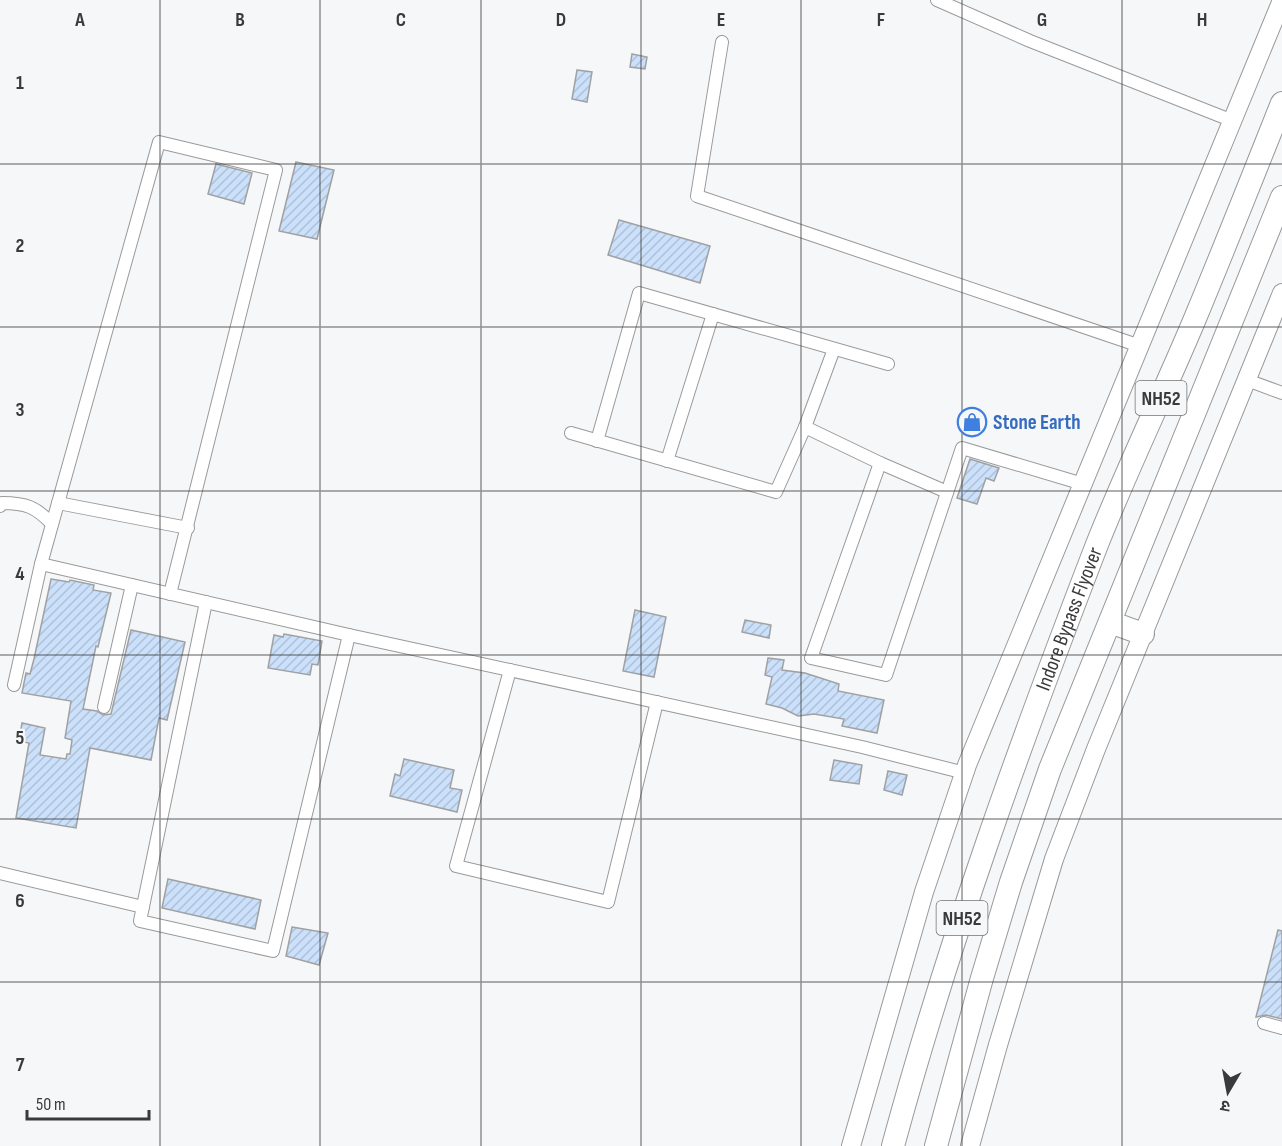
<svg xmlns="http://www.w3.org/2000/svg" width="1282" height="1146" font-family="'Sofia Sans Condensed','Noto Sans Devanagari',sans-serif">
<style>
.building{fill:url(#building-hatch);stroke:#a0a1a2;stroke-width:1.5}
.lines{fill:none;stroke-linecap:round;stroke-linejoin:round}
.street-casing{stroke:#999a9b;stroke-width:14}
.secondary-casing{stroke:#999a9b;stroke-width:20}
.highway-casing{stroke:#999a9b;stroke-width:24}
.street{stroke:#fff;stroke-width:12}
.secondary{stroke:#fff;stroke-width:18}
.highway{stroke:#fff;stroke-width:22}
.grid{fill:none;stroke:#3a3a3b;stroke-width:1.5;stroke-opacity:0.55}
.labels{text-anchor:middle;stroke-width:4.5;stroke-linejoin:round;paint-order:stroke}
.shield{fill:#f6f7f9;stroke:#727374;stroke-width:1.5}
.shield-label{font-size:20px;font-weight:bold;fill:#3a3a3b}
.shop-label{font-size:21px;font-weight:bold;fill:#366cbe;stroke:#f6f7f9;text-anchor:start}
.street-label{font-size:21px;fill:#3a3a3b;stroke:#f6f7f9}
.grid-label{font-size:20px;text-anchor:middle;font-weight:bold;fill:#3a3a3b;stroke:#f6f7f9;stroke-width:4.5;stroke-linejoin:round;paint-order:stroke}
</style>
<defs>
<pattern id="building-hatch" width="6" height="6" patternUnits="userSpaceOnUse" patternTransform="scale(1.5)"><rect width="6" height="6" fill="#cbe0fa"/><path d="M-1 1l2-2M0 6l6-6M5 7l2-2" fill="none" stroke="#afc1d7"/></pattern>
</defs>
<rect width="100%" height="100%" fill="#f6f7f9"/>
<g class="building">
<polygon points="632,54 647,57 645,69 630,67"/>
<polygon points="577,70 592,72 587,102 572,99"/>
<polygon points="296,162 334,170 317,239 279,231"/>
<polygon points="216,164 252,173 244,204 208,194"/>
<polygon points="619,220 710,246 700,283 608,255"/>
<polygon points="970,459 999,468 994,481 986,478 977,504 957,498"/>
<polygon points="51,579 69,582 70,580 94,585 93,590 111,593 98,647 96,646 83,709 97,711 103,715 111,714 131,630 185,642 167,720 159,718 151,760 90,748 76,828 16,818 29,743 19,741 22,723 45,728 40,755 66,759 67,754 70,754 72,740 65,738 71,701 22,693 26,673 30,674 34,659"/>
<polygon points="635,610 666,617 654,677 623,671"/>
<polygon points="745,620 771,625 769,638 742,632"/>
<polygon points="284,634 322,641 318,665 312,664 310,675 268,668 274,635 283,637"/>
<polygon points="768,658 784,660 782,670 805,673 839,684 838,691 884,700 877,733 842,726 844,719 814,714 798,716 782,708 766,704 772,677 765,675"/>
<polygon points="404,759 454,770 450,788 462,790 457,812 390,796 395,774 400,776"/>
<polygon points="834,760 862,765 859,784 830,780"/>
<polygon points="888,771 907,775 902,795 884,790"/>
<polygon points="168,879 261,900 255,929 162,908"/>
<polygon points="292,927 328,933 319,965 286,956"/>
<polygon points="1278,930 1282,931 1282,1019 1266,1015 1256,1017"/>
</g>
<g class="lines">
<g class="street-casing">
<g id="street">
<polyline points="937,0 1030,41 1233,121"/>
<polyline points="722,42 697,196 1140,346"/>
<polyline points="1247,380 1282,393"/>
<polyline points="805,427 880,463 947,492"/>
<polyline points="571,433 776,492 805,427 834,349"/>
<polyline points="597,441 639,293 888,364"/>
<polyline points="667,461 713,314"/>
<polyline points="880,463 811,658 886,675 962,448 1083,484"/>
<polyline points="58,503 188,528"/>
<path d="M0 506 2 503C26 503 36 507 52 524"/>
<polyline points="41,564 349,635 862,747 965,773"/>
<polyline points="206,602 140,921 273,951 349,635"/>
<polyline points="510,670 456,866 608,902 657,702"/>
<polyline points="14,685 41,564 159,142 276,170 170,594"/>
<polyline points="104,707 132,585"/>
<polyline points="0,873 143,907"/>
<polyline points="1264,1023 1282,1028"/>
</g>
</g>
<g class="secondary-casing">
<g id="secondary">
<polyline points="851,1146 924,892 967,765 1282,0"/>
<polyline points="970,1146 998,1045 1054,859 1096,749 1282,293"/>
</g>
</g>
<g class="highway-casing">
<g id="highway">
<polyline points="1110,622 1143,634"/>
<path id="s1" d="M893 1146C948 943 1020 744 1096 547 1126 471 1162 397 1194 321 1224 249 1253 176 1282 103"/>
<polyline points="936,1146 982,978 1011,882 1050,769 1282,197"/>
</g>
</g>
<use href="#street" class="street"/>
<use href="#secondary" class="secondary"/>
<use href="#highway" class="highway"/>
</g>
<path class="grid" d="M160 0V1146M320 0V1146M481 0V1146M641 0V1146M801 0V1146M962 0V1146M1122 0V1146M0 164H1282M0 327H1282M0 491H1282M0 655H1282M0 819H1282M0 982H1282"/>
<defs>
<g id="shop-ring" transform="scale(1.5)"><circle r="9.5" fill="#f6f7f9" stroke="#3f7fe0" stroke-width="1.5"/><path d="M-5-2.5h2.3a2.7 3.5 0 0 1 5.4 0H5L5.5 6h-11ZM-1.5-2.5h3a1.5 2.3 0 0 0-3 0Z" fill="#3f7fe0"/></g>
</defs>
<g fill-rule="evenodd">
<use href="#shop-ring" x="972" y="422"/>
</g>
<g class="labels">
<g class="shield">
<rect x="1135.5" y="381" width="51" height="34" rx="4.5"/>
<rect x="936.5" y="901" width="51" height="34" rx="4.5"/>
</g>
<g class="shield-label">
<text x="1161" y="405">NH52</text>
<text x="962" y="925">NH52</text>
</g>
<g class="shop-label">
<text x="993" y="429">Stone Earth</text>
</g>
<g class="street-label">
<text dy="7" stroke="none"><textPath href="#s1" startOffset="556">Indore Bypass Flyover</textPath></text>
</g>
</g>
<g class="grid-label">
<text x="80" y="26">A</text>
<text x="240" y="26">B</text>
<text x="401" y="26">C</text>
<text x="561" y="26">D</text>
<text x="721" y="26">E</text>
<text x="881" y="26">F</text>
<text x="1042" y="26">G</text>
<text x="1202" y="26">H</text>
<text x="20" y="89">1</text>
<text x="20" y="252">2</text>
<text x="20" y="416">3</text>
<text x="20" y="580">4</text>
<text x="20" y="744">5</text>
<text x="20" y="907">6</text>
<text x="20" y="1071">7</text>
</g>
<g transform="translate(1228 1092) rotate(190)" stroke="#f6f7f9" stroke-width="4.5" paint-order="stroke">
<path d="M0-4.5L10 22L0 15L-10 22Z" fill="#3a3a3b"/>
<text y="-9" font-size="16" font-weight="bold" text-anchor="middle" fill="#3a3a3b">उ</text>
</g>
<path d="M27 1110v9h122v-9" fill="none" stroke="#3a3a3b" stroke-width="3"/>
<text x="36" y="1110" font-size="18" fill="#3a3a3b" stroke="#f6f7f9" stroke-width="4.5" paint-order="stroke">50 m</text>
</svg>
